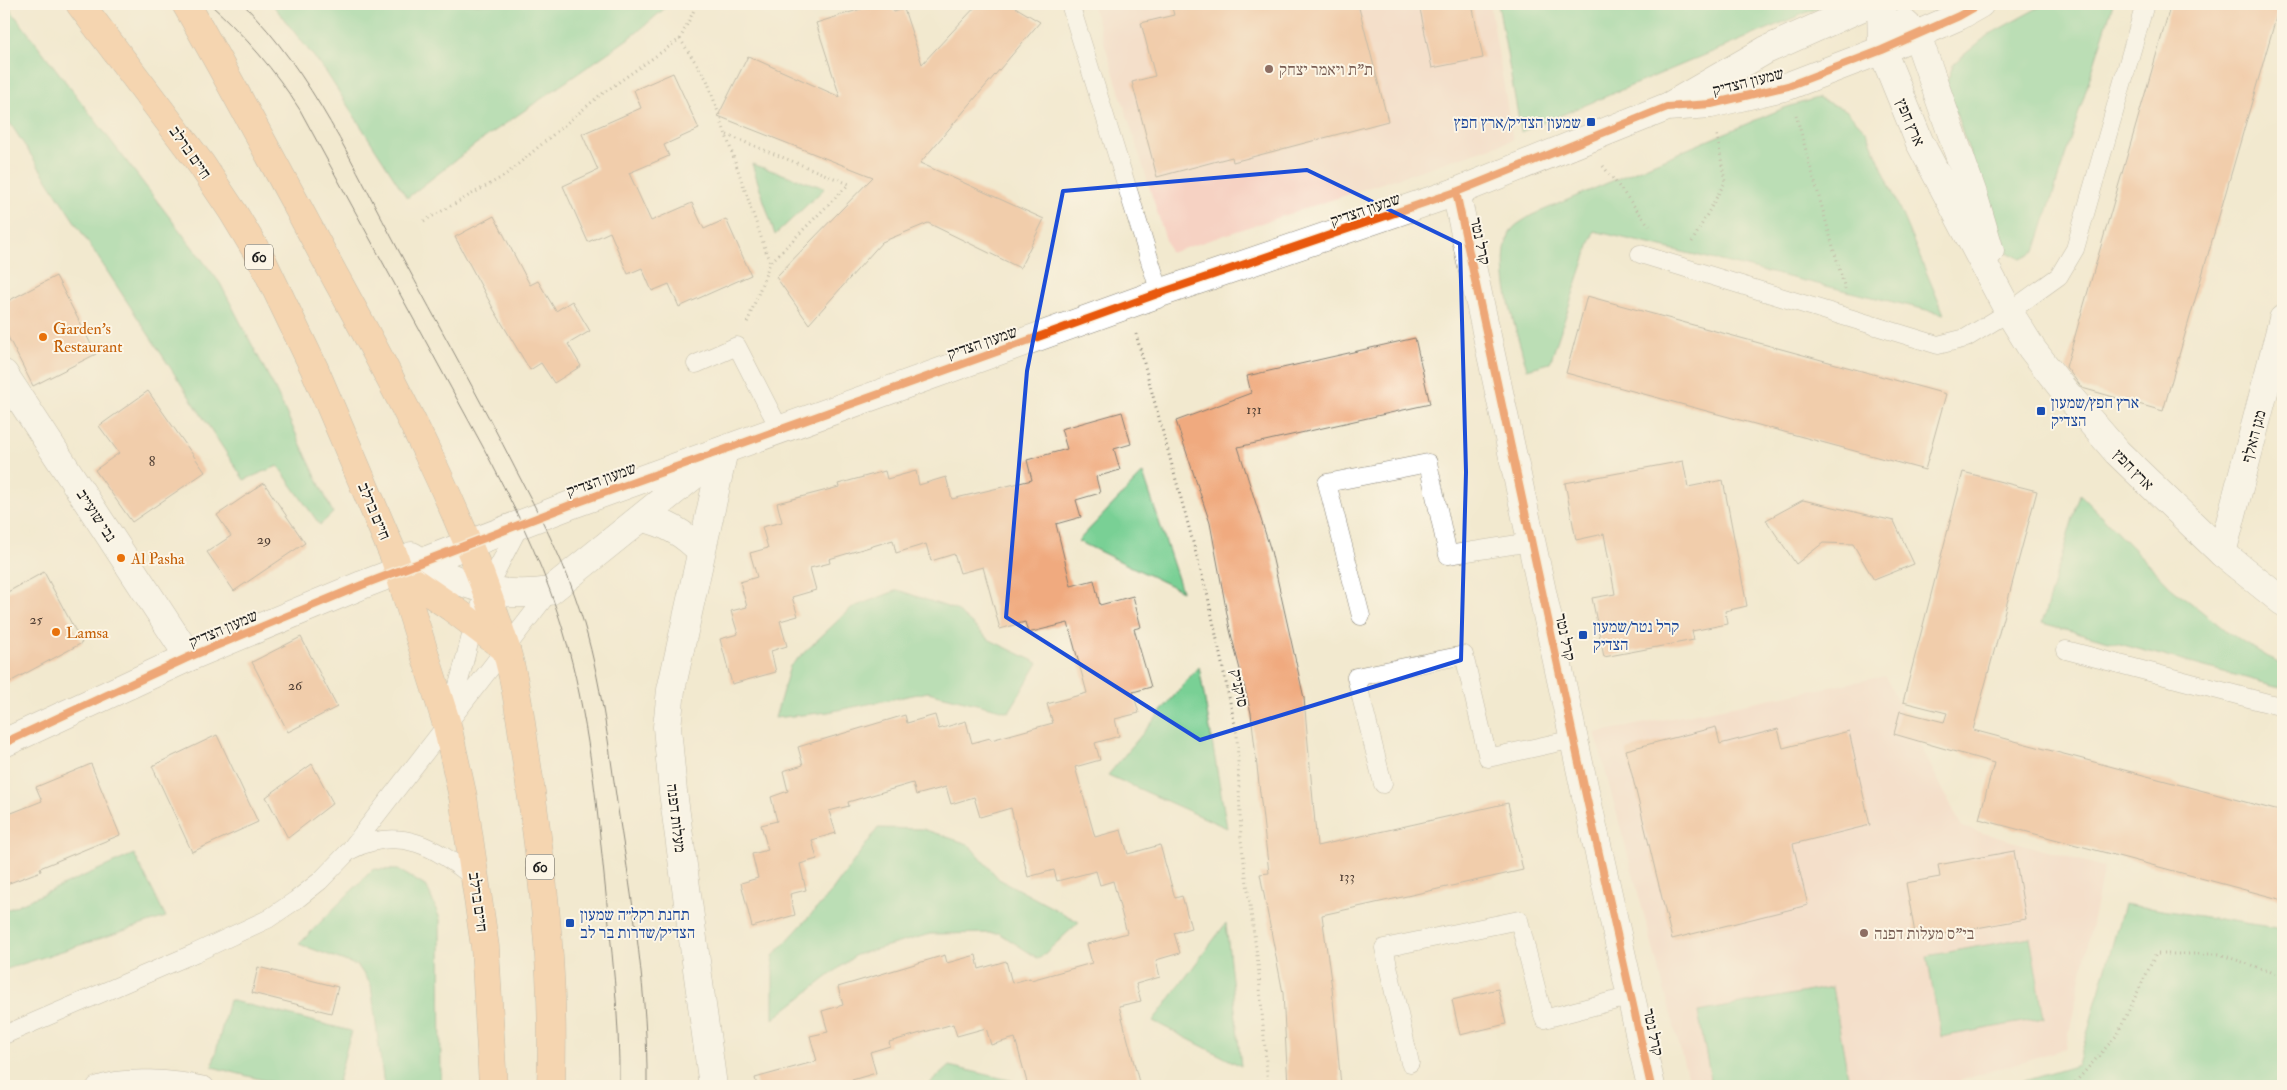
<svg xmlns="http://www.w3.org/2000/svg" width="2287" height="1090" font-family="'IM FELL Double Pica','Frank Ruhl Libre',serif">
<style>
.built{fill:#f6d2c3}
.green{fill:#79d095;stroke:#4a7658}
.building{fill:#f0aa7f}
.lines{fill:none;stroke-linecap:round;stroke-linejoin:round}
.service-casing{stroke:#878276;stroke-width:19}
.minor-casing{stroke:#878276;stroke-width:29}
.tertiary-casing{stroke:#878276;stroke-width:29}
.trunk-casing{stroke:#878276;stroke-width:29}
.path{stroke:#878276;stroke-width:3;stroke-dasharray:1 4;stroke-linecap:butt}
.service{stroke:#fff;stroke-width:18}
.minor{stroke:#fff;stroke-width:28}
.tertiary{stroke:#fff;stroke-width:28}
.trunk{stroke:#f9bc8a;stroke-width:28}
.tram{stroke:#1c1c1c;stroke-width:1}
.cycleway-casing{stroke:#fcf5e5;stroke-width:11}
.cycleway{stroke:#e8590c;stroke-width:8}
.marked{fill:none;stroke:#1d4ed8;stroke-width:4;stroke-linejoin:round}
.education-dot{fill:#8d6e63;stroke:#fcf5e5;stroke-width:2}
.transit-dot{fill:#1a4fb4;stroke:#fcf5e5;stroke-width:2}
.food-dot{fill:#e8710a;stroke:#fcf5e5;stroke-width:2}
.labels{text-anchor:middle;stroke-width:4;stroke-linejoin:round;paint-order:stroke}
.number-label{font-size:14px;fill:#514035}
.shield{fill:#fcf5e5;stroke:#5f5d58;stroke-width:1}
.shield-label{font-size:15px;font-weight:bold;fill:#1c1c1c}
.education-label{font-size:16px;fill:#785e54;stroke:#fcf5e5;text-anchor:start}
.street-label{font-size:16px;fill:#1c1c1c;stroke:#fcf5e5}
.transit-label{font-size:16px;fill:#164399;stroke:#fcf5e5;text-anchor:start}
.food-label{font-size:16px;fill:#c56008;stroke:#fcf5e5;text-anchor:start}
</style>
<rect width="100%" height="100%" fill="#fcf5e5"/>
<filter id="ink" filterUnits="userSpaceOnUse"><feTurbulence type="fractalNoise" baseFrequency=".02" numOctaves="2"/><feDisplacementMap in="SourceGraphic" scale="10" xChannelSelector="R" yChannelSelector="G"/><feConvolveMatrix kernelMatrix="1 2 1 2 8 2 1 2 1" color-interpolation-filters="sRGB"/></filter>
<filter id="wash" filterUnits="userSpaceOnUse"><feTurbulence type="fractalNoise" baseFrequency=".0096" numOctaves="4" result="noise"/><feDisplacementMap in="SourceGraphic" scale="20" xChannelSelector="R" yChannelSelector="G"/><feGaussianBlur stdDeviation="1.12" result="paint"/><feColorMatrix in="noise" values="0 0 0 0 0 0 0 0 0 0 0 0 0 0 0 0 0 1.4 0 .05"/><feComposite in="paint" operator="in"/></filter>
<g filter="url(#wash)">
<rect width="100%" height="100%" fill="#f2e9cf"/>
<g class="built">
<polygon points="1092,4 1490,4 1513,140 1170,253"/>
<polygon points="1885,676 1962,827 2104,867 2066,1048 1943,1086 1690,1086 1595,733"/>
</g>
<g class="green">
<polygon points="4,4 6,4 220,283 274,387 333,513 320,525 278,466 244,480 4,114"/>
<polygon points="272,4 670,4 635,34 476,144 407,198 326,72"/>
<polygon points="1498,4 1818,4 1820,7 1521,132"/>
<polygon points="2045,4 2113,4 2035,252 2021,259 2003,250 1946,84 1954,63 1988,35"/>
<path d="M1817 98 1846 110 1867 132 1944 314 1594 231 1550 363 1527 369C1518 335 1490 259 1513 228 1518 223 1526 219 1532 215L1784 108Z"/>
<polygon points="752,164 825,188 775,235"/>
<polygon points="1143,473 1182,591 1078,541"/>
<polygon points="2080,494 2171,587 2229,633 2283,666 2283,688 2042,623"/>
<polygon points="898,590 956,610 990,640 1038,663 1009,712 928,692 828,712 775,718 790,666 851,608"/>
<polygon points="1199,666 1227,828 1108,775"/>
<polygon points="878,828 923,829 968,844 999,879 1079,922 1039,959 999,933 930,934 856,955 773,1019 773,956 829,895"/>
<polygon points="134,854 166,917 4,970 4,911"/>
<polygon points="373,869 399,870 427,887 440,919 441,1086 384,1086 371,985 358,966 299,944"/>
<polygon points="2124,904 2283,929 2283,1086 2007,1086 2078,1065"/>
<polygon points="1226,923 1241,1066 1153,1021"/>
<polygon points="2030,937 2044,1018 1941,1037 1927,956"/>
<polygon points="1832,987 1849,1082 1827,1086 1712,1086 1698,1012"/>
<polygon points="229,1000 351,1031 337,1086 287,1086 212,1067"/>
<polygon points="949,1066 1014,1081 1021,1086 927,1086"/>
</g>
<g id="blocks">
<g class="building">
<polygon points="877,4 891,4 894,12 904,9 922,64 978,4 1010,4 1040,22 920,163 1044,219 1020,268 928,223 882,242 809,324 776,277 873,177 718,116 748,56 840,97 816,23"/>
<polygon points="1171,4 1358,4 1388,121 1233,162 1232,157 1157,177 1132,82 1155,76 1141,23 1174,15"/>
<polygon points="1419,4 1472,4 1483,58 1432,68"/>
<polygon points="2171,4 2280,4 2163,411 2082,388 2066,367"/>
<polygon points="673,73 699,129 664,145 669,156 629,173 651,221 692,203 704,229 726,219 751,275 679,307 669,284 652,291 642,268 628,274 610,232 588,242 563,186 598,170 582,134 641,108 634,90"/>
<polygon points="494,216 530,285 538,281 556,311 572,301 590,331 568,344 581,366 554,383 541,363 530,370 494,310 455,237"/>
<polygon points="56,276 96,354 33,386 4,329 4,303"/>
<polygon points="1587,296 1946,394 1925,470 1566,373"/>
<polygon points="1415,338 1430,404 1238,447 1271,551 1304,698 1317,846 1508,803 1523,870 1322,915 1332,988 1341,1086 1288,1086 1283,993 1260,874 1269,873 1251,713 1230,630 1210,523 1176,421 1251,393 1247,376"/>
<polygon points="148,391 205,472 132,522 95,470 119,453 99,426"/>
<polygon points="1122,412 1131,444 1114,449 1120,470 1096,477 1100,493 1076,500 1081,517 1056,524 1071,586 1094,580 1100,605 1133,596 1141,627 1134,629 1151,687 1133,692 1139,713 1115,719 1119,736 1095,743 1100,760 1075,767 1095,837 1121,830 1128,854 1160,845 1175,898 1182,896 1191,928 1174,933 1180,953 1156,960 1160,977 1136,984 1141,1001 1119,1006 1140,1086 1028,1086 1015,1038 991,1045 986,1028 957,1036 953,1024 889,1042 890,1046 870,1052 876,1073 852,1080 854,1086 757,1086 755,1078 817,1061 810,1036 828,1032 822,1011 843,1005 838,987 945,955 947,963 976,955 979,969 1006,961 1012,983 1030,978 1031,980 1092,963 1087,944 1127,933 1113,881 1100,885 1096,871 1057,881 1054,870 1028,877 1011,808 980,817 974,797 951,804 946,787 916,795 913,783 848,802 849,806 829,811 836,833 812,840 817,859 800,864 806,890 790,894 795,915 752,927 741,883 758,878 752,854 768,850 761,825 777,821 771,797 788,791 783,771 803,765 798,747 905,715 907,723 935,715 939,729 966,721 972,743 990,738 991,740 1053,723 1047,704 1087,693 1068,623 1028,633 1025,622 1000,629 983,567 960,573 954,554 931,561 926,544 896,553 893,540 829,559 830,563 810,568 816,590 792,597 798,616 780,621 787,646 771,651 776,672 732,684 720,639 738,634 731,611 747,607 740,582 757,577 750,553 768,548 762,527 782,522 777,503 839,487 838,484 885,471 887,479 916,471 919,485 946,477 952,499 1032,480 1027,460 1067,449 1061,429"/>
<polygon points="1683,461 1688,487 1723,480 1747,606 1725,611 1727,624 1692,631 1694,640 1604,657 1592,598 1615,594 1604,534 1576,540 1565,483"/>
<polygon points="1963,472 2037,491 1973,730 2283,812 2283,900 1979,819 1994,763 1894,734 1900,711 1944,722 1947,713 1903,702"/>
<polygon points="264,483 305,543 234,591 207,552 231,536 217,515"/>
<polygon points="1803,500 1894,521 1914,564 1874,580 1853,544 1823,543 1796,564 1766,520"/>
<polygon points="44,572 82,643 4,685 4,594"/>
<polygon points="301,637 337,707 288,732 252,662"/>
<polygon points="1716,727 1720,744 1778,729 1783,748 1849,731 1870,825 1793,844 1808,905 1672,939 1626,750"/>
<polygon points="217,735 258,822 192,852 152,766"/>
<polygon points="91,764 120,835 40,868 41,871 4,885 4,816 42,801 36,787"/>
<polygon points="312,764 333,803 288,838 266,797"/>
<polygon points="2014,851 2026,919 1916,939 1906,883 1940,877 1938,865"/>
<polygon points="258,967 338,987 331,1013 252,993"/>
<polygon points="1498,989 1506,1024 1460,1035 1452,1000"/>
</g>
</g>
</g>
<g filter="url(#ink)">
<use href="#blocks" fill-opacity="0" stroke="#878276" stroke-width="1"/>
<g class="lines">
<g class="service-casing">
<g id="service">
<polyline points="1070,4 1160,293"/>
<polyline points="1640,254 1938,345 1966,338 2009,312 2059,276 2075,249 2145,4"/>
<polyline points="696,364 737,346 779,428"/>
<polyline points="1361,616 1327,483 1428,463 1448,555 1531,542"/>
<polyline points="2066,650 2283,707"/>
<polyline points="449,720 474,624 486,590 521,523"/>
<polyline points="1383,784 1356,677 1464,655 1488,758 1574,739"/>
<path d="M351 850C400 825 437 847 476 880"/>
<polyline points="4,1035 195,953 268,919 296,900 320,881 349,851 550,591"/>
<polyline points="1410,1063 1384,948 1519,920 1544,1019 1632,996"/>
<path d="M96 1086C124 1075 176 1079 205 1086"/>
</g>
</g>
<g class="minor-casing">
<g id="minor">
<polyline points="4,374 189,657"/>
<polyline points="2222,553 2283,319"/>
<polyline points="713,1086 673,792 667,727 671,690 724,450"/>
</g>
</g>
<g class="tertiary-casing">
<g id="tertiary">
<polyline points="1881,4 1882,50 1919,141 2009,312 2032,349 2066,393 2117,452 2222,553 2283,602"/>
<polyline points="1903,22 1917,35 1973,194 1990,251"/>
<polyline points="1671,105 1766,50 1869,4"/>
<polyline points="1456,192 1585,791 1651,1086"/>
<path d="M643 518C667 523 685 534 701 551"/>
<path d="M412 556C458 585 496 599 550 591L714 459"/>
<polyline points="4,743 189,657 362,585 573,504 1160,293 1456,192 1667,107 1711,104 1788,86 1882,50 1959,16 1980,4"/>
</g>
</g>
<g class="trunk-casing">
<g id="trunk">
<polyline points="80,4 201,164 233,212 263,262 314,368 394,556 447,725 463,797 485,947 493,1086"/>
<path d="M186 4C238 95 287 188 337 280 402 398 465 517 505 646 518 688 522 734 529 778 544 880 555 983 551 1086"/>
<polyline points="398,571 452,608 506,649"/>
</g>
</g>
<g class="path">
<polyline points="680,39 707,80 770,263 747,323"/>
<polyline points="1796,115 1845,289"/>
<polyline points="727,135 849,184 770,263"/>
<polyline points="1603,166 1651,228"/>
<polyline points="424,221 504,176 599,96 680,39 697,4"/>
<polyline points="1692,242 1725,182 1717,135"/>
<polyline points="1136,334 1208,597 1237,735 1241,840 1258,963 1268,1086"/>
<polyline points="2072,1086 2117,1035 2156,954 2219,954 2283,976"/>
<polyline points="2141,1086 2146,1084 2177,1084 2178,1086"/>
</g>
<use href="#service" class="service"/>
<use href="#minor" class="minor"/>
<use href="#tertiary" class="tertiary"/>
<use href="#trunk" class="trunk"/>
<g class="tram">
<path d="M210 4C245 36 275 70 300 110L482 445C511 500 539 555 558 614 586 698 595 787 604 875 611 945 620 1015 619 1086"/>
<path d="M243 4C313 73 354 168 400 253 439 326 480 399 517 472 538 513 560 553 575 596 600 666 608 742 619 816 633 905 648 996 647 1086"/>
</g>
<g class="cycleway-casing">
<g id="cycleway">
<polyline points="1456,192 1585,791 1651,1086"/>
<polyline points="4,743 189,657 362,585 573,504 1160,293 1456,192 1667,107 1711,104 1788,86 1882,50 1959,16 1980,4"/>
</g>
</g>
<use href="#cycleway" class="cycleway"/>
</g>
</g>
<path d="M0 0H2287V1090H0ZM1307 170 1460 244 1466 472 1461 660 1200 740 1006 617 1027 371 1063 191Z" fill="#f2e9cf" fill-opacity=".55" fill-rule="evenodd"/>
<path class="marked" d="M1307 170 1460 244 1466 472 1461 660 1200 740 1006 617 1027 371 1063 191Z"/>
<g class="education-dot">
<circle cx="1269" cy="69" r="5"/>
<circle cx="1864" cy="933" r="5"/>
</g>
<g class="transit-dot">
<rect x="1586" y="117" width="10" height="10" rx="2.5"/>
<rect x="2036" y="406" width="10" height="10" rx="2.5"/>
<rect x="1578" y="630" width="10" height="10" rx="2.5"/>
<rect x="565" y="918" width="10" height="10" rx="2.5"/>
</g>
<g class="food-dot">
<circle cx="43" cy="337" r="5"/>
<circle cx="121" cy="558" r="5"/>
<circle cx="56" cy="632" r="5"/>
</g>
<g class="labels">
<g class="number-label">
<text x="1254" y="414">131</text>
<text x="152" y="466">8</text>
<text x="264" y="544">29</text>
<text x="36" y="624">25</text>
<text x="295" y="690">26</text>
<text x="1347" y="881">133</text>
</g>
<g class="shield">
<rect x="245" y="244.5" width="28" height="25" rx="4"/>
<rect x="526" y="854.5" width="28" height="25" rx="4"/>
</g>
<g class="shield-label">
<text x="259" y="262">60</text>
<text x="540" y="872">60</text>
</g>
<g class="education-label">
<text x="1279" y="75">ת"ת ויאמר יצחק</text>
<text x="1874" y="939">בי"ס מעלות דפנה</text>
</g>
<g class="street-label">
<text transform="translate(1748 81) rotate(-14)" y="6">שמעון הצדיק</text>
<text transform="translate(1911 122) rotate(67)" y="6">ארץ חפץ</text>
<text transform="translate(191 152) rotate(55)" y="6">חיים ברלב</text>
<text transform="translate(1365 209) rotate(-19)" y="6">שמעון הצדיק</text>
<text transform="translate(1481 241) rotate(78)" y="6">קרל נטר</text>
<text transform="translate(982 342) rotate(-19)" y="6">שמעון הצדיק</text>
<text transform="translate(2253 436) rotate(-75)" y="6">מגן האלף</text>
<text transform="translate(2134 469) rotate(46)" y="6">ארץ חפץ</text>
<text transform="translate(601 479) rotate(-20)" y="6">שמעון הצדיק</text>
<text transform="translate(375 511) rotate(67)" y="6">חיים ברלב</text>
<text transform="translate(97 515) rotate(57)" y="6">נבי שועייב</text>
<text transform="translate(223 628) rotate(-23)" y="6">שמעון הצדיק</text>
<text transform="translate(1566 637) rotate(78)" y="6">קרל נטר</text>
<text transform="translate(1240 688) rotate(78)" y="6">סוקניק</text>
<text transform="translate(677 818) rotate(83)" y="6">מעלות דפנה</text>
<text transform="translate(479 902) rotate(82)" y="6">חיים ברלב</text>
<text transform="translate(1654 1032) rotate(78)" y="6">קרל נטר</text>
</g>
<g class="transit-label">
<text x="1581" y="128" text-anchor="end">שמעון הצדיק/ארץ חפץ</text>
<text x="2051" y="408">ארץ חפץ/שמעון<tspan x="2051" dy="18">הצדיק</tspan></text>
<text x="1593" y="632">קרל נטר/שמעון<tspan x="1593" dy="18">הצדיק</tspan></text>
<text x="580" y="920">תחנת רקל״ה שמעון<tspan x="580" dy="18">הצדיק/שדרות בר לב</tspan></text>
</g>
<g class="food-label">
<text x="53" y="334">Garden's<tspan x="53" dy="18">Restaurant</tspan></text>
<text x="131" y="564">Al Pasha</text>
<text x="66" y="638">Lamsa</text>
</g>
</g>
<rect width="2287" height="1090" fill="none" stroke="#fcf5e5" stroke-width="20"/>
</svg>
